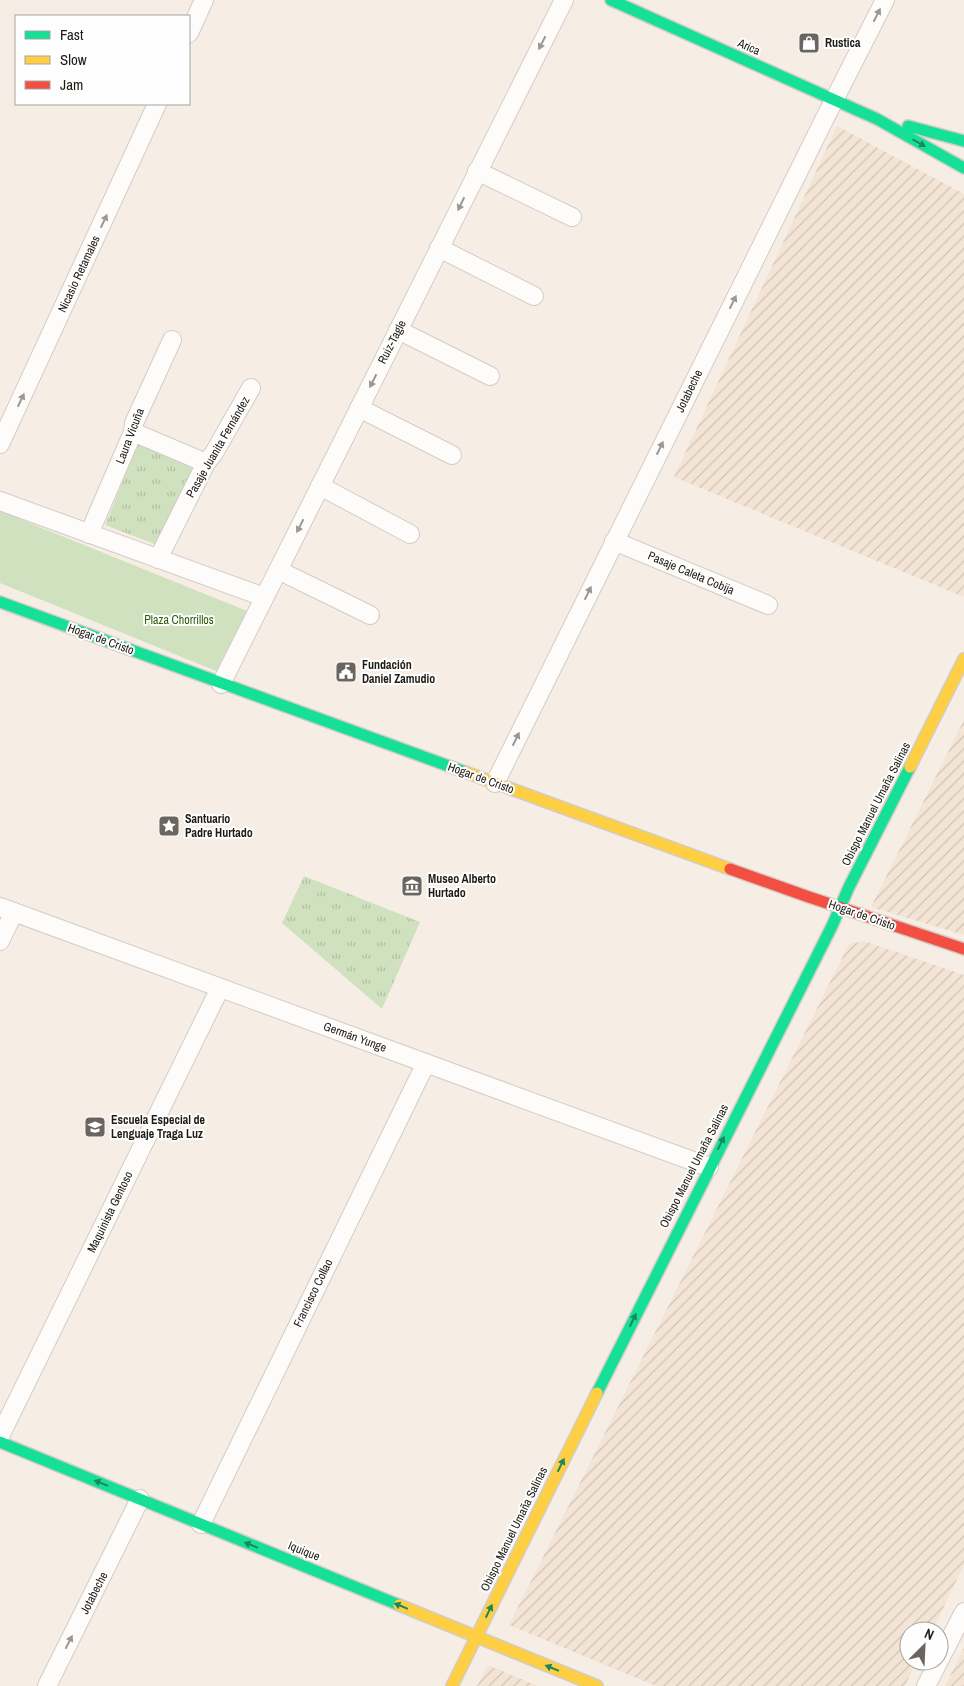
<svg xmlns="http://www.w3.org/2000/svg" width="964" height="1686" font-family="'Archivo Narrow',sans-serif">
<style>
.industrial{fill:url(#industrial-furrows)}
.grass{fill:url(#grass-tufts)}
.park{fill:#cfe1be}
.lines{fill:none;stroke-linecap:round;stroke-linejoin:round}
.street-casing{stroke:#d3ccc6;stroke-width:20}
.fast-casing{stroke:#d3ccc6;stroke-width:14}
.slow-casing{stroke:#d3ccc6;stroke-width:14}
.jam-casing{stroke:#d3ccc6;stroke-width:14}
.street{stroke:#fefcfb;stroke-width:18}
.fast{stroke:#16e098;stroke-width:11}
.slow{stroke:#ffcf43;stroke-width:11}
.jam{stroke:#f24e42;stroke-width:11}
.oneway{fill:#9a9794}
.oneway2{fill:#1a875d}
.labels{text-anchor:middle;stroke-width:4;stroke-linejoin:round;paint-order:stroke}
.poi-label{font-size:12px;font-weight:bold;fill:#1f1b15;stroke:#fefefe;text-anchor:start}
.street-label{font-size:12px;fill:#1f1b15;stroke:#fefefe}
.park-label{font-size:12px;fill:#2b5d08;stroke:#fefefe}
</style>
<defs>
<pattern id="industrial-furrows" width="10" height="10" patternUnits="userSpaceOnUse" patternTransform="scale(1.25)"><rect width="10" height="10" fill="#f3e4d5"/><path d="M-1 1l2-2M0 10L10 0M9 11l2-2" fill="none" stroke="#d0c3b6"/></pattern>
<pattern id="grass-tufts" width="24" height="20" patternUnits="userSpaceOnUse" patternTransform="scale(1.25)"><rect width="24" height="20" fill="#cfe1be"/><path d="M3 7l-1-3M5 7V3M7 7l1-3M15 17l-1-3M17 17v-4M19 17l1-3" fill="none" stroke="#b1c0a2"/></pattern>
</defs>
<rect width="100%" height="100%" fill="#f6eee5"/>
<g class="industrial">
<polygon points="837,126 964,194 964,597 674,477"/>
<polygon points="964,720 964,935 871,907"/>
<polygon points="864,941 964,975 964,1565 932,1631 909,1631 909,1661 917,1661 905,1686 656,1686 509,1625 849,944"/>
<polygon points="964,1648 964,1686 945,1686"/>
<polygon points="488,1665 538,1686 477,1686"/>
</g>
<g class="grass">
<polygon points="139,441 195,464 157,545 105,525"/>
<polygon points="304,876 420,922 382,1009 282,923"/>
</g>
<polygon class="park" points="0,511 247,611 216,671 0,583"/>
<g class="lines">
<g class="street-casing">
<g id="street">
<polyline points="189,33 204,0"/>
<polyline points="477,171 572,217"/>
<polyline points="439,248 534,296"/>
<polyline points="398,330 490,376"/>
<polyline points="359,408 452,455"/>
<polyline points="133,432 206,463"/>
<polyline points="0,444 157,104"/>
<polyline points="320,486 410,534"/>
<polyline points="0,501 264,597"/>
<polyline points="89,534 133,432 134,423 172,340"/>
<polyline points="614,541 768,605"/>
<polyline points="158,559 206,463 214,453 251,388"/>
<polyline points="278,570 370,615"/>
<polyline points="221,684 564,0"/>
<polyline points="495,783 824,120 885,0"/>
<polyline points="0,907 709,1167"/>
<polyline points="0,941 14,912"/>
<polyline points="0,1436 220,988"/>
<polyline points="201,1524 426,1063"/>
<polyline points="47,1686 140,1499"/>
<polyline points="926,1686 964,1612"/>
</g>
</g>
<g class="fast-casing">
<g id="fast">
<polyline points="611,0 877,119 964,168"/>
<polyline points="908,126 964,141"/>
<polyline points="0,602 465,772"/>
<polyline points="597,1393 832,926 849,887 910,767"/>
<polyline points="0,1442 399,1605"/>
</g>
</g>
<g class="slow-casing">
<g id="slow">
<polyline points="910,767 964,659"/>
<polyline points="465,772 730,869"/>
<polyline points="399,1605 597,1686"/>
<polyline points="452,1686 597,1393"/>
</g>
</g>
<g class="jam-casing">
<polyline id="jam" points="730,869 806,896 964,949"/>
</g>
<use href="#street" class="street"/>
<use href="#fast" class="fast"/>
<use href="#slow" class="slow"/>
<use href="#jam" class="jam"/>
</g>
<defs><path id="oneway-solid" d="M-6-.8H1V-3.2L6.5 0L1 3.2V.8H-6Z" transform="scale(1.25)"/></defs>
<g class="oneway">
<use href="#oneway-solid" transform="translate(877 15) rotate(-63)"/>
<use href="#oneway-solid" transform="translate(542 43) rotate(117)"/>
<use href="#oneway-solid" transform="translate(461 204) rotate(116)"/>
<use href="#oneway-solid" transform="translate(104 221) rotate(-65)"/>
<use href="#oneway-solid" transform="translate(733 302) rotate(-64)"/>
<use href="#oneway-solid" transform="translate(373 381) rotate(117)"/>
<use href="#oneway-solid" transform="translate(21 400) rotate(-65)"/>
<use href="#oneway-solid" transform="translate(660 448) rotate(-64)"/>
<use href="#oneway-solid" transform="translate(300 526) rotate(117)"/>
<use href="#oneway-solid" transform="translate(588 593) rotate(-64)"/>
<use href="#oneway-solid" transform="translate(516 739) rotate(-64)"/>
<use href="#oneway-solid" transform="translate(69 1642) rotate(-63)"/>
</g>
<g class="oneway2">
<use href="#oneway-solid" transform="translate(919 143) rotate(30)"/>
<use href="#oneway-solid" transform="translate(721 1143) rotate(-63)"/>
<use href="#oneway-solid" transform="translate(633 1320) rotate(-64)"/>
<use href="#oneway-solid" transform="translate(561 1465) rotate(-64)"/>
<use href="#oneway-solid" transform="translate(101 1483) rotate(-158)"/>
<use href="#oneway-solid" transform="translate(251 1545) rotate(-158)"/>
<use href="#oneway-solid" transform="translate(401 1606) rotate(-158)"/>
<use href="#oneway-solid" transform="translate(489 1611) rotate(-64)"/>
<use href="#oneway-solid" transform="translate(552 1668) rotate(-158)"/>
</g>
<defs>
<g id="shop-square" transform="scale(1.125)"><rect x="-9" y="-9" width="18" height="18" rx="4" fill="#6a655e" stroke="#fefefe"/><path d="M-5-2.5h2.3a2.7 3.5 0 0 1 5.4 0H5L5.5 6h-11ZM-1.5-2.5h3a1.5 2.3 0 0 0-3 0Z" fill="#fff"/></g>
<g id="civic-square" transform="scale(1.125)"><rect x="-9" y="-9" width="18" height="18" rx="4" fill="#6a655e" stroke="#fefefe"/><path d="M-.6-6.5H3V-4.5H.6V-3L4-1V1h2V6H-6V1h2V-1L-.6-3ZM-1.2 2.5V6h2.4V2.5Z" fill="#fff"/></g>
<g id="sight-square" transform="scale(1.125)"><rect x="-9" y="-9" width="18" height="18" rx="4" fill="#6a655e" stroke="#fefefe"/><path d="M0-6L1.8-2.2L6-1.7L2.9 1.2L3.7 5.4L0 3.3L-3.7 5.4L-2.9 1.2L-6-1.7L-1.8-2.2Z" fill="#fff"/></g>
<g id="museum-square" transform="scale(1.125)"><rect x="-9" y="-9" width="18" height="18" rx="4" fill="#6a655e" stroke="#fefefe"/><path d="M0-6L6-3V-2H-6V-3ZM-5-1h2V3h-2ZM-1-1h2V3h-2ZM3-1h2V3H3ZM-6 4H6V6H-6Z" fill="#fff"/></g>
<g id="school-square" transform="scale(1.125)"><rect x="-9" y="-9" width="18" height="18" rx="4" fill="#6a655e" stroke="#fefefe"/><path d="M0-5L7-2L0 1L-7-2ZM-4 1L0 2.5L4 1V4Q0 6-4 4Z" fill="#fff"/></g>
</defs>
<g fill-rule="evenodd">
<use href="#shop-square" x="809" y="43"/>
<use href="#civic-square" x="346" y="672"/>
<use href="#sight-square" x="169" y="826"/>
<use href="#museum-square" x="412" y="886"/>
<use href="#school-square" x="95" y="1127"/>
</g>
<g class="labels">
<g class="poi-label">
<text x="825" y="47">Rustica</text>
<text x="362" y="669">Fundación<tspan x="362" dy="14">Daniel Zamudio</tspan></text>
<text x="185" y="823">Santuario<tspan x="185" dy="14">Padre Hurtado</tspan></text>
<text x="428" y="883">Museo Alberto<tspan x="428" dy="14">Hurtado</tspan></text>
<text x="111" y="1124">Escuela Especial de<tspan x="111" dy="14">Lenguaje Traga Luz</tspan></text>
</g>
<g class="street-label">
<text transform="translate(749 47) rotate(24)" y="4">Arica</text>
<text transform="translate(79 274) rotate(-65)" y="4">Nicasio Retamales</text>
<text transform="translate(392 342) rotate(-63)" y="4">Ruiz-Tagle</text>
<text transform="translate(689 391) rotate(-64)" y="4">Jotabeche</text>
<text transform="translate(130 436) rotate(-69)" y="4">Laura Vicuña</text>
<text transform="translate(218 447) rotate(-60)" y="4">Pasaje Juanita Fernández</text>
<text transform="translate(691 573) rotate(23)" y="4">Pasaje Caleta Cobija</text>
<text transform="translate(101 639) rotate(20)" y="4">Hogar de Cristo</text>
<text transform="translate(481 778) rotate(20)" y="4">Hogar de Cristo</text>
<text transform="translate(876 804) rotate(-63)" y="4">Obispo Manuel Umaña Salinas</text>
<text transform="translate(862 915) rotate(19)" y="4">Hogar de Cristo</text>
<text transform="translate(355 1037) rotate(20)" y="4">Germán Yunge</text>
<text transform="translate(694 1166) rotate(-63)" y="4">Obispo Manuel Umaña Salinas</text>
<text transform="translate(110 1212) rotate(-64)" y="4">Maquinista Gentoso</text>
<text transform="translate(313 1293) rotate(-64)" y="4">Francisco Collao</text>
<text transform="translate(514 1529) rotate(-64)" y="4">Obispo Manuel Umaña Salinas</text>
<text transform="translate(304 1551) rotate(22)" y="4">Iquique</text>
<text transform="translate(94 1593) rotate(-63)" y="4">Jotabeche</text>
</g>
<g class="park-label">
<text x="179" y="624">Plaza Chorrillos</text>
</g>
</g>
<rect x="15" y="15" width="175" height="90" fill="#fefefe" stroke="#a5a3a1"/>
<rect x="25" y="31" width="25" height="8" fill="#16e098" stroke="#a5a3a1"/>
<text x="60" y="40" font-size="15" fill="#1f1b15">Fast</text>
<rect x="25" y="56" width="25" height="8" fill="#ffcf43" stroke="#a5a3a1"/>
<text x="60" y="65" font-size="15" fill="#1f1b15">Slow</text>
<rect x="25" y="81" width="25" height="8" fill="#f24e42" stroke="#a5a3a1"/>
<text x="60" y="90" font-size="15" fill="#1f1b15">Jam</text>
<g transform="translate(924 1646) rotate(24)"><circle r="24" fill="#fefefe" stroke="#a5a3a1"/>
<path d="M0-4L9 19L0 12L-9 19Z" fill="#6a655e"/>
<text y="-8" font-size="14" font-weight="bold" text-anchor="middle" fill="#1f1b15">N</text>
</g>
</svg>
